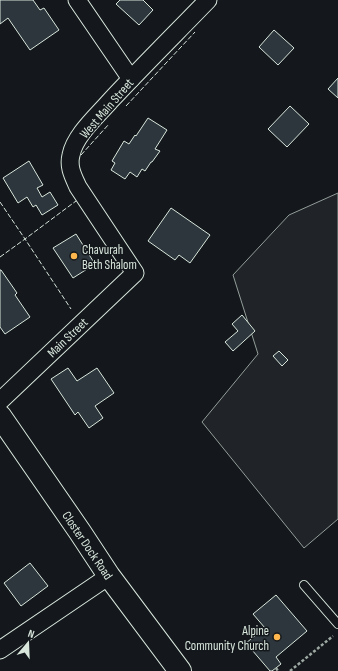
<svg xmlns="http://www.w3.org/2000/svg" width="338" height="671" font-family="'Sofia Sans Condensed',sans-serif">
<style>
.green{fill:#202428;stroke:#939e99}
.building{fill:#2c363c;stroke:#d8e6dc}
.lines{fill:none;stroke-linecap:round;stroke-linejoin:round}
.service-casing{stroke:#d8e6dc;stroke-width:10}
.minor-casing{stroke:#d8e6dc;stroke-width:19}
.primary-casing{stroke:#d8e6dc;stroke-width:24}
.path{stroke:#9da8a2;stroke-width:2.5;stroke-dasharray:3 2;stroke-linecap:butt}
.service{stroke:#14181c;stroke-width:8}
.minor{stroke:#14181c;stroke-width:17}
.primary{stroke:#14181c;stroke-width:22}
.fence{stroke:#d8e6dc;stroke-width:1;stroke-dasharray:5 2;stroke-linecap:butt}
.poi-dot{fill:#ffb74d;stroke:#14181c;stroke-width:1.5}
.labels{text-anchor:middle;stroke-width:3;stroke-linejoin:round;paint-order:stroke}
.street-label{font-size:13px;fill:#d8e6dc;stroke:#14181c}
.poi-label{font-size:13px;fill:#d8e6dc;stroke:#14181c;text-anchor:start}
</style>
<rect width="100%" height="100%" fill="#14181c"/>
<polygon class="green" points="338,193 338,519 304,548 202,422 258,354 233,275 289,215"/>
<g class="building">
<polygon points="0,0 33,0 40,10 44,8 59,30 30,50 8,18 0,24"/>
<polygon points="120,0 143,0 153,10 139,25 116,4"/>
<polygon points="274,30 294,48 278,65 259,47"/>
<polygon points="338,78 338,98 328,89"/>
<polygon points="290,106 309,124 287,147 268,129"/>
<polygon points="148,118 167,130 155,149 160,151 152,162 151,162 145,171 142,169 137,177 130,172 125,179 111,170 115,163 112,161 124,141 129,144 135,135 136,136"/>
<polygon points="29,161 43,185 37,188 42,197 50,192 58,205 42,215 36,205 33,207 27,197 18,203 3,178"/>
<polygon points="171,208 210,235 190,263 179,255 175,260 148,241"/>
<polygon points="76,234 95,264 73,278 53,248"/>
<polygon points="0,270 1,270 17,293 15,295 30,317 5,334 0,327"/>
<polygon points="242,315 255,331 233,351 225,342 238,331 232,324"/>
<polygon points="279,351 288,360 282,366 273,356"/>
<polygon points="68,368 77,381 97,368 114,393 95,406 103,418 89,428 78,412 75,415 51,379"/>
<polygon points="30,563 48,586 21,606 4,583"/>
<polygon points="276,595 307,631 276,657 281,664 272,671 270,671 246,643 265,628 253,614"/>
</g>
<g class="lines">
<g class="service-casing">
<polyline id="service" points="304,585 338,624"/>
</g>
<g class="minor-casing">
<g id="minor">
<polyline points="77,0 131,79"/>
<path d="M0 401 135 273 78 187C73 176 68 167 71 155 75 135 97 116 110 101 142 67 175 34 208 0"/>
<polyline points="0,650 109,576"/>
</g>
</g>
<g class="primary-casing">
<polyline id="primary" points="0,416 80,532 109,576 180,671"/>
</g>
<g class="path">
<polyline points="276,668 278,671"/>
<polyline points="290,671 333,636"/>
</g>
<use href="#service" class="service"/>
<use href="#minor" class="minor"/>
<use href="#primary" class="primary"/>
<g class="fence">
<polyline points="126,106 195,32"/>
<polyline points="81,155 109,124"/>
<polyline points="0,202 25,239 76,201"/>
<polyline points="0,257 25,239 71,309"/>
</g>
</g>
<g class="poi-dot">
<circle cx="74" cy="256" r="4"/>
<circle cx="277" cy="637" r="4"/>
</g>
<g class="labels">
<g class="street-label">
<text transform="translate(106 108) rotate(-49)" y="5">West Main Street</text>
<text transform="translate(67 337) rotate(-44)" y="5">Main Street</text>
<text transform="translate(88 545) rotate(56)" y="5">Closter Dock Road</text>
</g>
<g class="poi-label">
<text x="82" y="254">Chavurah<tspan x="82" dy="15">Beth Shalom</tspan></text>
<text x="269" y="635" text-anchor="end">Alpine<tspan x="269" dy="15">Community Church</tspan></text>
</g>
</g>
<g transform="translate(28 643) rotate(19)" stroke="#14181c" stroke-width="3" paint-order="stroke">
<path d="M0-3L7 15L0 10L-7 15Z" fill="#d8e6dc"/>
<text y="-6" font-size="11" font-weight="bold" text-anchor="middle" fill="#d8e6dc">N</text>
</g>
</svg>
